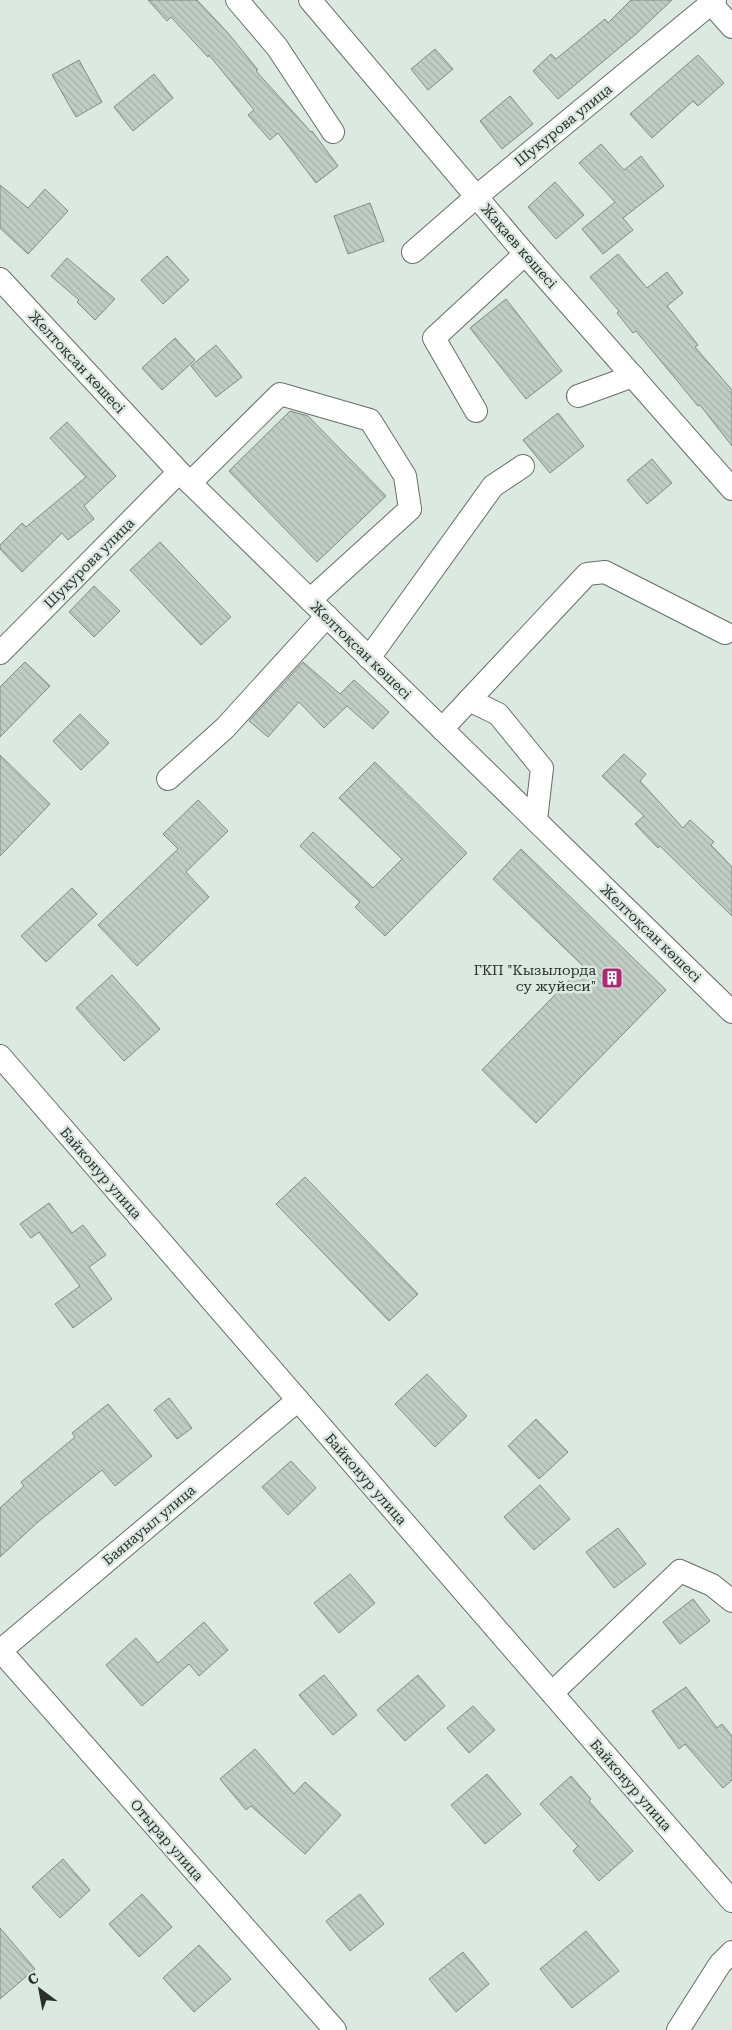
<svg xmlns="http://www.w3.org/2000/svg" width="732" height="2030" font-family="'Roboto Serif',serif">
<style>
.building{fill:url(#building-back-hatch);stroke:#7f8b84}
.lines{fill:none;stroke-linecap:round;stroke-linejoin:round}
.minor-casing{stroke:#646f68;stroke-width:24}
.minor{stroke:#fff;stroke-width:22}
.labels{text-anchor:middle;stroke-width:5;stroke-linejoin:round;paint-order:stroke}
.street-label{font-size:14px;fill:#2a2f2c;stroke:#dce9e1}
.poi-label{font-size:14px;fill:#2a2f2c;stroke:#dce9e1;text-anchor:end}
</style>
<defs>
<pattern id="building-back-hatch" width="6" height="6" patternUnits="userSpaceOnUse" patternTransform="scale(1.25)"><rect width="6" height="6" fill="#c0cdc5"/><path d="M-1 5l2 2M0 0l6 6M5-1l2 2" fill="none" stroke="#a5b0a9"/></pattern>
</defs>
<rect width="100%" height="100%" fill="#dce9e1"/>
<g class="building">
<polygon points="148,0 197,0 228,33 258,70 256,71 311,132 312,131 338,166 316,183 278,133 270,140 248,115 254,110 209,55 208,57 171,17 167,21"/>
<polygon points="631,0 672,0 636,34 558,99 533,71 551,54 556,59 605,19 608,23"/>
<polygon points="435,49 453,69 428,90 411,69"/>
<polygon points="698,55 724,83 698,106 693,101 652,138 630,114"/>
<polygon points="79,60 102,102 76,117 52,75"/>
<polygon points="154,74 173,98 133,131 114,107"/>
<polygon points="510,96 533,124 502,149 480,121"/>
<polygon points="601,144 624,170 641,156 664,186 623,218 633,230 603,254 582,229 615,202 579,163"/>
<polygon points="555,182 584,215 556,239 528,207"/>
<polygon points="0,185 28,208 45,189 68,211 28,254 0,228"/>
<polygon points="370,203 384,241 348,254 334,216"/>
<polygon points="618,254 647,288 667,272 683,293 667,306 698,345 695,347 732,390 732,446 700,405 698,406 636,331 633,333 617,313 619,311 590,277"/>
<polygon points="167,256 189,280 163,304 141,280"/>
<polygon points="67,258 115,299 95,320 77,302 79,300 51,276"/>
<polygon points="506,299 562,371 526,399 470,328"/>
<polygon points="175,338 195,360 162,390 142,368"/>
<polygon points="216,345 242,377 216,397 191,366"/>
<polygon points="290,411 308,416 386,496 317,562 229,471"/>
<polygon points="558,413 584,446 550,473 523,440"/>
<polygon points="67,422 116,476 84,506 94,519 68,540 62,533 22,572 0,549 0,545 22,523 26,527 86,477 50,438"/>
<polygon points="652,459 672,483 647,504 627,480"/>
<polygon points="160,542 231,617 201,645 130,570"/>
<polygon points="94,586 120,611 94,637 69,612"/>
<polygon points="25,662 50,686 0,737 0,687"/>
<polygon points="303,662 340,694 354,680 389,712 373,729 347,706 324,728 299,702 268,737 249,721"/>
<polygon points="80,714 109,743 81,770 53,741"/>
<polygon points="624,754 646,774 640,781 683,828 690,820 714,842 711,845 732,867 732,916 660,846 658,848 635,824 644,816 602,776"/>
<polygon points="0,755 50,804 0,856"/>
<polygon points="375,762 467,853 385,936 355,907 360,902 300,846 313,832 373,888 402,859 339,798"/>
<polygon points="198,800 228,831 186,872 209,897 137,966 98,925 178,849 163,834"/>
<polygon points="521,849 666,990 536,1123 482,1070 583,966 493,879"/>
<polygon points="72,888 97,914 46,962 21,936"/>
<polygon points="112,975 160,1029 124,1061 76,1008"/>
<polygon points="305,1177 418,1294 389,1321 276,1204"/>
<polygon points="49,1203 72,1233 83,1225 106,1255 89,1267 112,1299 73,1328 55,1304 80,1286 39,1232 31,1238 20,1224"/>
<polygon points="427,1374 467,1416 435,1447 395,1404"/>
<polygon points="169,1398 192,1428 177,1439 154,1410"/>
<polygon points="108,1404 152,1456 115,1486 102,1470 38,1522 0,1557 0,1508 24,1486 21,1482 75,1437 72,1433"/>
<polygon points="536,1419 568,1452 539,1479 508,1446"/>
<polygon points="291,1461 316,1488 288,1515 262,1487"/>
<polygon points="540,1485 570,1519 534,1550 504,1517"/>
<polygon points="618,1528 646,1564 614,1588 586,1552"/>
<polygon points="350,1574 375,1603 339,1633 314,1603"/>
<polygon points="693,1599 710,1621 680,1644 663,1622"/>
<polygon points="204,1622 228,1650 199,1676 189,1664 142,1706 106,1665 136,1638 158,1663"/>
<polygon points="324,1675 357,1715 333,1735 299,1695"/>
<polygon points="418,1675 445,1706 405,1741 377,1710"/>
<polygon points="686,1687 717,1728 722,1724 732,1736 732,1780 723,1788 685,1744 679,1749 652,1711"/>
<polygon points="473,1706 495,1730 469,1753 447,1728"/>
<polygon points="255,1749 294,1794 305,1782 341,1815 305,1854 251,1806 246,1810 220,1779"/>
<polygon points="487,1774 521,1814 485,1844 451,1805"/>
<polygon points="571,1776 591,1799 589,1801 633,1851 599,1881 573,1851 578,1846 540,1804"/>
<polygon points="63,1859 90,1890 60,1918 32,1887"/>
<polygon points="142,1894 172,1927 139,1957 109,1924"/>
<polygon points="360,1894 384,1924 350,1951 326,1921"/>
<polygon points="0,1928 35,1969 0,1999"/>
<polygon points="586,1931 619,1971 572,2008 540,1969"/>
<polygon points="199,1945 231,1979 194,2012 163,1978"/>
<polygon points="463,1952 489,1984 456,2012 429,1979"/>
</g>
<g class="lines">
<g class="minor-casing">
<g id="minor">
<polyline points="237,0 277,47 333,132"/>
<polyline points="310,0 525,254 732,489"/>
<polyline points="708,0 732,27"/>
<polyline points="413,252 476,197 715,0"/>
<polyline points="0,279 179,472 732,1012"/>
<polyline points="578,396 633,376"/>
<polyline points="476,411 434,338 525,254"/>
<polyline points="190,483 280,394 370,420 405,476 410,509 310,600"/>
<polyline points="0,653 179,472"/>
<polyline points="369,658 493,486 523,466"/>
<polyline points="469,700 498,714 542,768 536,820"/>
<polyline points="442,729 587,574 605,572 725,633"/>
<polyline points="168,779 225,728 327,616"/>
<polyline points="0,1056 732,1901"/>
<polyline points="0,1650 335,2030"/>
<polyline points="0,1651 298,1400"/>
<polyline points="552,1693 680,1571 712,1585 732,1601"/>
<polyline points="678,2030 720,1964 732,1952"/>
</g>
</g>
<use href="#minor" class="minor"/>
</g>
<defs>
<g id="building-square" transform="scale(1.125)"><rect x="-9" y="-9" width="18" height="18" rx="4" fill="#ad2972" stroke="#dce9e1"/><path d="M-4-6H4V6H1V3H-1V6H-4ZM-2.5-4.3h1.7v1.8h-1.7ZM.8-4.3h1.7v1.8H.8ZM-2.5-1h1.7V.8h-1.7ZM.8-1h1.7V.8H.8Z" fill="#fff"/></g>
</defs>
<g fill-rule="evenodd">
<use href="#building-square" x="612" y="978"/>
</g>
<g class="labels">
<g class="street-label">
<text transform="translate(563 125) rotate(-39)" y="5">Шукурова улица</text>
<text transform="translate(519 246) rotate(49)" y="5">Жақаев көшесі</text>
<text transform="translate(77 362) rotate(47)" y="5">Желтоқсан көшесі</text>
<text transform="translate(89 563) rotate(-45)" y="5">Шукурова улица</text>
<text transform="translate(361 650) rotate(44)" y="5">Желтоқсан көшесі</text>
<text transform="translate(651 933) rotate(44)" y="5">Желтоқсан көшесі</text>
<text transform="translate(101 1173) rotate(49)" y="5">Байконур улица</text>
<text transform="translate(366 1479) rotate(49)" y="5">Байконур улица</text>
<text transform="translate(149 1525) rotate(-40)" y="5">Баянауыл улица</text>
<text transform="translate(631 1785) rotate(49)" y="5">Байконур улица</text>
<text transform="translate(167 1840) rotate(49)" y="5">Отырар улица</text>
</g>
<g class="poi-label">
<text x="596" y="975">ГКП "Кызылорда<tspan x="596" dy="16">су жуйеси"</tspan></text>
</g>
</g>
<g transform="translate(40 1990) rotate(328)" stroke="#dce9e1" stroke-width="4" paint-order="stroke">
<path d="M0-4L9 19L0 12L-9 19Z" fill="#2a2f2c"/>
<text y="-8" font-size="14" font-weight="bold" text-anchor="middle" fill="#2a2f2c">С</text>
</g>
</svg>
